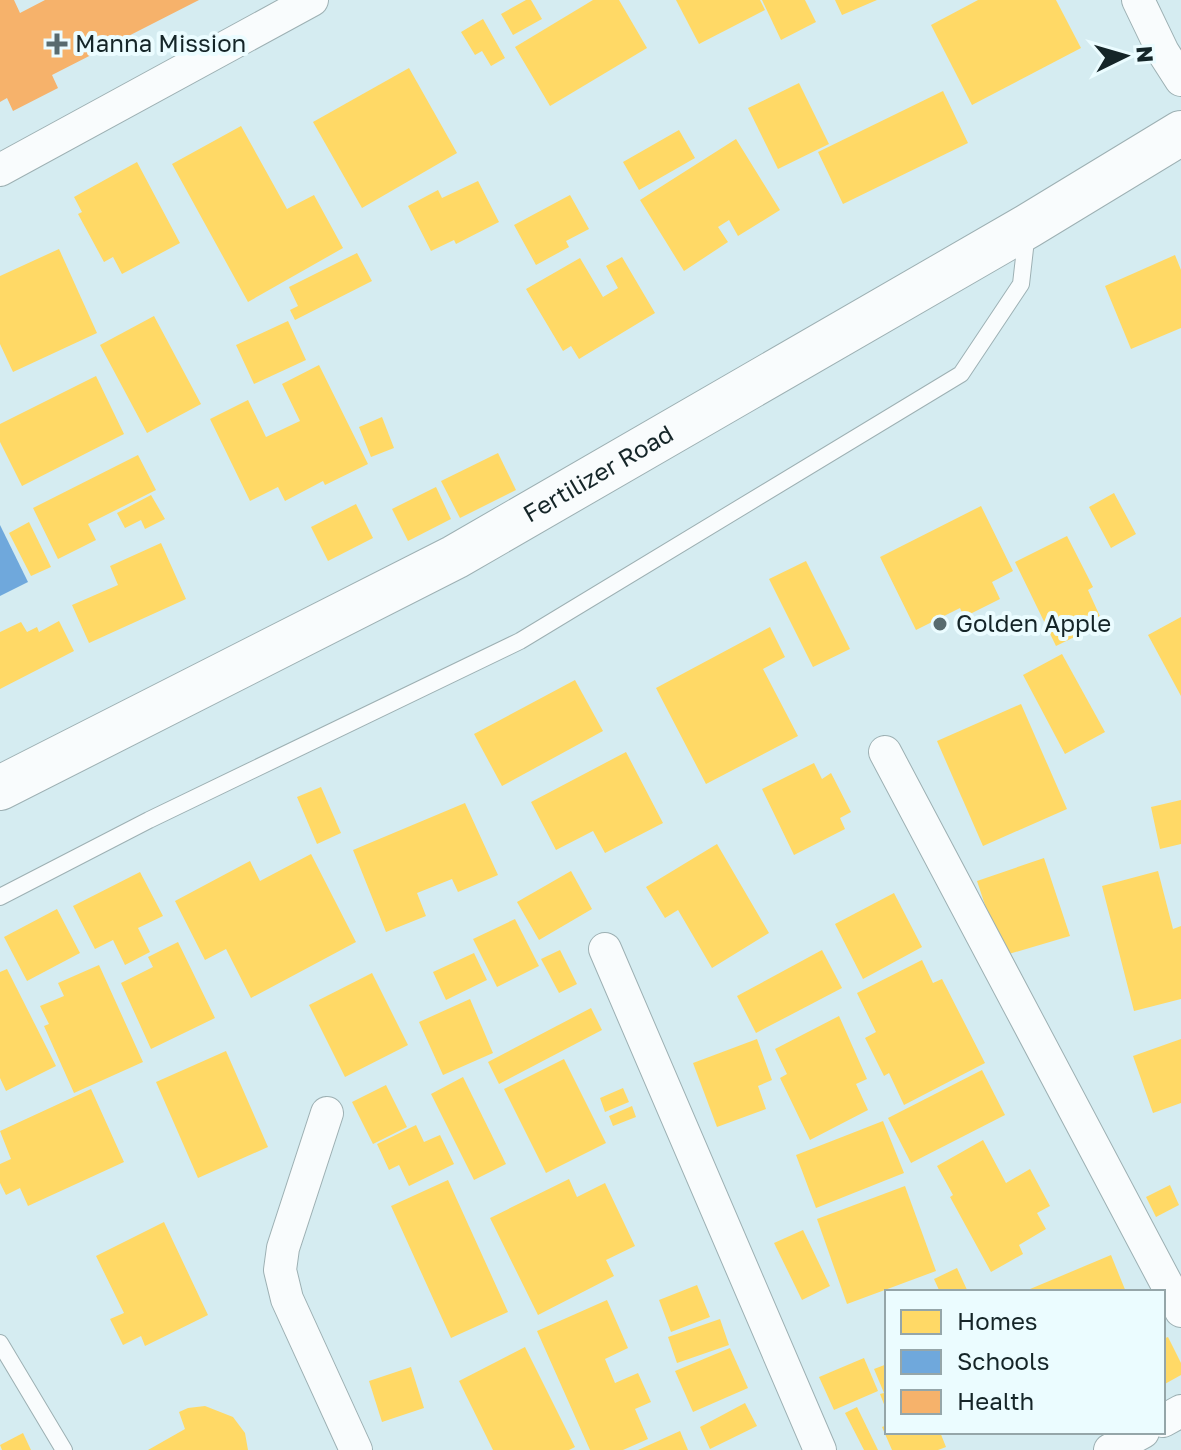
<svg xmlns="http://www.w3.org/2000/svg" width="1181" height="1450" font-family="'Golos Text',sans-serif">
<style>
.homes{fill:#ffd966}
.schools{fill:#6fa8dc}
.health{fill:#f6b26b}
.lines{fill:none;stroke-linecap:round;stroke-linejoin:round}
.lane-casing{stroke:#9db0b3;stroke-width:18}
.street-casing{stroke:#9db0b3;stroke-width:34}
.secondary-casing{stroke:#9db0b3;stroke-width:46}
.lane{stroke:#f9fcfd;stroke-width:16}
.street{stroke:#f9fcfd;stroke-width:32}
.secondary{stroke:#f9fcfd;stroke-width:44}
.poi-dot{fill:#586b6e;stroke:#ebfcff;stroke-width:3}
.labels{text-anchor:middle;stroke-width:8;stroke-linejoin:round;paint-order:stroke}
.poi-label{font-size:24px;fill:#152528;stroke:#ebfcff;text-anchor:start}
.street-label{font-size:24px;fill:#152528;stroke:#ebfcff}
</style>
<rect width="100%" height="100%" fill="#d5ecf1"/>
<g class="homes">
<polygon points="526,0 531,0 542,19 513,35 501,14"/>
<polygon points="593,0 619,0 647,48 550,106 515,47"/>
<polygon points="676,0 760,0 765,10 699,44"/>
<polygon points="762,0 805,0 816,22 781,40"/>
<polygon points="835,0 877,0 842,15"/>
<polygon points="978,0 1056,0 1081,48 972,105 931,25"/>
<polygon points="483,19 505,58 491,66 482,51 475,55 461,32"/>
<polygon points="409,68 457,153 362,208 313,122"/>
<polygon points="799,83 829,144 778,169 748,108"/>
<polygon points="943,91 968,143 843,204 818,152"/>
<polygon points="241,126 287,209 314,195 343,248 248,302 172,164"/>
<polygon points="679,130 695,158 639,190 623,162"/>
<polygon points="736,139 780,210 738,236 729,220 718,227 728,242 684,271 640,200"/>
<polygon points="137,162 180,243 122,274 113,257 104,262 78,214 82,212 74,197"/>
<polygon points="478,181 499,222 456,244 454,240 431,251 408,206 438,190 442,198"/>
<polygon points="570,195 589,229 566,241 569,247 536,265 514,225"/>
<polygon points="59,249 97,333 13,372 0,344 0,276"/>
<polygon points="357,253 372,281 295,320 290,310 298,306 289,287"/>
<polygon points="1175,255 1181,270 1181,328 1131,349 1105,286"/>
<polygon points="622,257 655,313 579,359 571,346 563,351 526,289 580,258 603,297 618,288 606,266"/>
<polygon points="154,316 201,404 147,433 100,345"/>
<polygon points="288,321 306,360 254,384 236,345"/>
<polygon points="319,365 368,464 325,485 323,481 285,501 278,487 250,501 210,419 248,400 266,437 300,421 282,384"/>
<polygon points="96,376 124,434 22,486 0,442 0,424"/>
<polygon points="382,417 394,448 371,457 359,427"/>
<polygon points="498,453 516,490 460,518 441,481"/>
<polygon points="138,455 156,490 88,524 96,540 58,559 33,508"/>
<polygon points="436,487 451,519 408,541 392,509"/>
<polygon points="1114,493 1136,534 1111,548 1089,507"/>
<polygon points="151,495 165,519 145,529 141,520 125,528 117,513"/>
<polygon points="356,504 373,538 328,561 311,527"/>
<polygon points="981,506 1013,571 992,582 1000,599 964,617 960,608 916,630 880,557"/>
<polygon points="29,522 51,567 31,576 9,533"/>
<polygon points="1067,536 1093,587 1088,590 1103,623 1056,646 1015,562"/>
<polygon points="161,543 186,599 89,643 72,605 118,585 110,566"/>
<polygon points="806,561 850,649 813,667 769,579"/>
<polygon points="1181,617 1181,696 1148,635"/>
<polygon points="59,621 74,651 0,689 0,632 21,622 27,632 37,627 39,632"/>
<polygon points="770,627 785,657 763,669 798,736 706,784 656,688"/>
<polygon points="1062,654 1105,732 1065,754 1023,675"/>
<polygon points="575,680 603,731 502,786 474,734"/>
<polygon points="1021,704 1067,809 983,846 937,741"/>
<polygon points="626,752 663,823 605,853 593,831 556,850 531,802"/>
<polygon points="814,763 822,779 831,773 851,812 840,818 845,829 794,855 762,789"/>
<polygon points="321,787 341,833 317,844 297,797"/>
<polygon points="1181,800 1181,844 1160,849 1151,807"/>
<polygon points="465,803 498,875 458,892 452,879 417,893 426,916 386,932 353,850"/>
<polygon points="717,844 769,933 712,968 678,910 665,918 646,887"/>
<polygon points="311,854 356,942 251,998 226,949 205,960 175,901 250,861 260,881"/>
<polygon points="1044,858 1070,936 1002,956 977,881"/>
<polygon points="571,871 592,909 539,940 517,902"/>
<polygon points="1158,871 1173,929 1181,926 1181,999 1134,1011 1102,886"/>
<polygon points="140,872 163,916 138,928 150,952 125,965 113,940 95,949 73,906"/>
<polygon points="894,893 922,947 863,979 835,924"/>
<polygon points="57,909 80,953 27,981 4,937"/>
<polygon points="515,919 539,966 497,987 473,939"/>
<polygon points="178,942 215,1018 151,1049 121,983 153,967 148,957"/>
<polygon points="560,950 577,984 559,993 541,959"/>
<polygon points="822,950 842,988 756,1033 737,996"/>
<polygon points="474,953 487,980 446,1000 433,972"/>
<polygon points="922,960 933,983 942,979 985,1063 904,1105 889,1073 884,1076 865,1038 876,1032 857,993"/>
<polygon points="99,965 143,1062 74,1093 44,1026 49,1024 40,1006 64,996 58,983"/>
<polygon points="7,969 56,1066 6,1091 0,1078 0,972"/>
<polygon points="372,973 408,1045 345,1077 309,1005"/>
<polygon points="470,999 493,1053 443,1075 419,1022"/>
<polygon points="591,1008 602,1030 499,1084 488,1062"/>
<polygon points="839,1016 867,1079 856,1084 868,1110 810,1140 780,1078 787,1074 775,1049"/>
<polygon points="757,1039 772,1080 758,1086 766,1109 717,1127 693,1063"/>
<polygon points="1181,1039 1181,1103 1153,1113 1133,1056"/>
<polygon points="226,1051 268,1147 198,1178 156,1082"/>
<polygon points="564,1059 606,1143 546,1173 504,1089"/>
<polygon points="982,1070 1005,1115 911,1163 888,1118"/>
<polygon points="463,1077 506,1164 474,1180 431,1094"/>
<polygon points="386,1085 407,1127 373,1144 352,1102"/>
<polygon points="623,1088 629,1102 605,1112 600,1098"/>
<polygon points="91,1089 124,1162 28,1206 20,1188 6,1195 0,1183 0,1164 11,1159 0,1131"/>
<polygon points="632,1106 636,1117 613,1126 609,1116"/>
<polygon points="883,1121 904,1173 816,1208 796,1155"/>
<polygon points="416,1125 424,1142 440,1135 454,1164 409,1186 399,1165 389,1170 377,1144"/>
<polygon points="983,1140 1006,1183 1030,1169 1050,1206 1037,1213 1046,1229 1019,1245 1023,1254 991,1272 950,1197 953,1195 937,1166"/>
<polygon points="569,1179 577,1197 605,1183 635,1246 606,1260 614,1276 538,1315 490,1218"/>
<polygon points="448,1180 508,1312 451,1338 391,1206"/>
<polygon points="1170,1185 1179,1205 1156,1217 1146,1197"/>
<polygon points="905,1186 936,1271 847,1304 817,1219"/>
<polygon points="164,1222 208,1315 145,1346 141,1336 123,1345 110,1319 124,1313 96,1256"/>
<polygon points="803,1230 830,1286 802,1300 774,1243"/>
<polygon points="1111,1255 1126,1292 1023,1292"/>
<polygon points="957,1268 968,1292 934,1292 939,1290 934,1279"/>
<polygon points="697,1285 710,1317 671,1332 659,1300"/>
<polygon points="607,1300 628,1348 605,1359 615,1383 638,1373 651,1402 635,1409 648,1439 623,1450 590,1450 537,1331"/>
<polygon points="720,1319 729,1345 677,1363 668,1337"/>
<polygon points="1168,1337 1181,1363 1181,1375 1163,1385 1163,1339"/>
<polygon points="525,1347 575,1447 569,1450 493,1450 459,1381"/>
<polygon points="730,1348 748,1388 693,1412 675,1371"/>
<polygon points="864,1358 878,1391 834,1410 819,1377"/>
<polygon points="887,1364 887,1412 880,1394 884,1393 874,1369"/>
<polygon points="411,1367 424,1408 382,1422 369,1381"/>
<polygon points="745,1403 757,1426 710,1449 700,1427"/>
<polygon points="205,1406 233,1417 245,1433 248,1450 148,1450 185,1429 179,1412 188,1408"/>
<polygon points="857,1407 878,1450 864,1450 845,1413"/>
<polygon points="887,1425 887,1432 940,1432 946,1447 938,1450 892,1450 882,1427"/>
<polygon points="680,1431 688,1450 638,1450"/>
<polygon points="23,1433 31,1450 2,1450 0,1445"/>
</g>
<polygon class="schools" points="0,525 28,582 0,596"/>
<polygon class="health" points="0,0 14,0 20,13 45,0 199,0 52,75 58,88 13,111 7,98 0,102"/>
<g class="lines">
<g class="lane-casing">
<g id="lane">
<polyline points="0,897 149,820 520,641 961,374 1021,284 1027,231"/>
<polyline points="0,1343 64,1450"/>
</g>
</g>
<g class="street-casing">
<g id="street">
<polyline points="1138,0 1163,52 1181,80"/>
<polyline points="0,170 312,0"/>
<polyline points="885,752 1181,1311"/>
<polyline points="605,949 820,1450"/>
<polyline points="327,1113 283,1248 280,1270 287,1299 356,1450"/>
<polyline points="1163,1421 1181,1411"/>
<polyline points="1110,1450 1143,1432"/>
</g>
</g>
<g class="secondary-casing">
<g id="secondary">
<path id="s1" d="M0 788 455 557 1028 226 1181 133"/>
</g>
</g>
<use href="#lane" class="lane"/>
<use href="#street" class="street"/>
<use href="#secondary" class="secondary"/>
</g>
<g class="poi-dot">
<path d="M53 32h8v8h8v8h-8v8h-8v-8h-8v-8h8z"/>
<circle cx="940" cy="624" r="8"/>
</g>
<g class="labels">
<g class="poi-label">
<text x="75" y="52">Manna Mission</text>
<text x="956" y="632">Golden Apple</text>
</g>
<g class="street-label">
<text dy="8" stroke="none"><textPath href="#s1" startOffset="676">Fertilizer Road</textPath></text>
</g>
</g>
<rect x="885" y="1290" width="280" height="144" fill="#ebfcff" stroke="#95a6a9" stroke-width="2"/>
<rect x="901" y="1310" width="40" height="24" fill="#ffd966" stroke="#95a6a9" stroke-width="2"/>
<text x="957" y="1330" font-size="24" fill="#152528">Homes</text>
<rect x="901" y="1350" width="40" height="24" fill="#6fa8dc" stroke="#95a6a9" stroke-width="2"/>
<text x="957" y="1370" font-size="24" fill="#152528">Schools</text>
<rect x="901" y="1390" width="40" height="24" fill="#f6b26b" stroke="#95a6a9" stroke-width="2"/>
<text x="957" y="1410" font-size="24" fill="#152528">Health</text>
<g transform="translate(1125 56) rotate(85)" stroke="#ebfcff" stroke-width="6" paint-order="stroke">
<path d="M0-6L14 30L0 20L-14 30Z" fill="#152528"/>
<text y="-12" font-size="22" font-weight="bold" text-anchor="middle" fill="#152528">N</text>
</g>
</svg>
